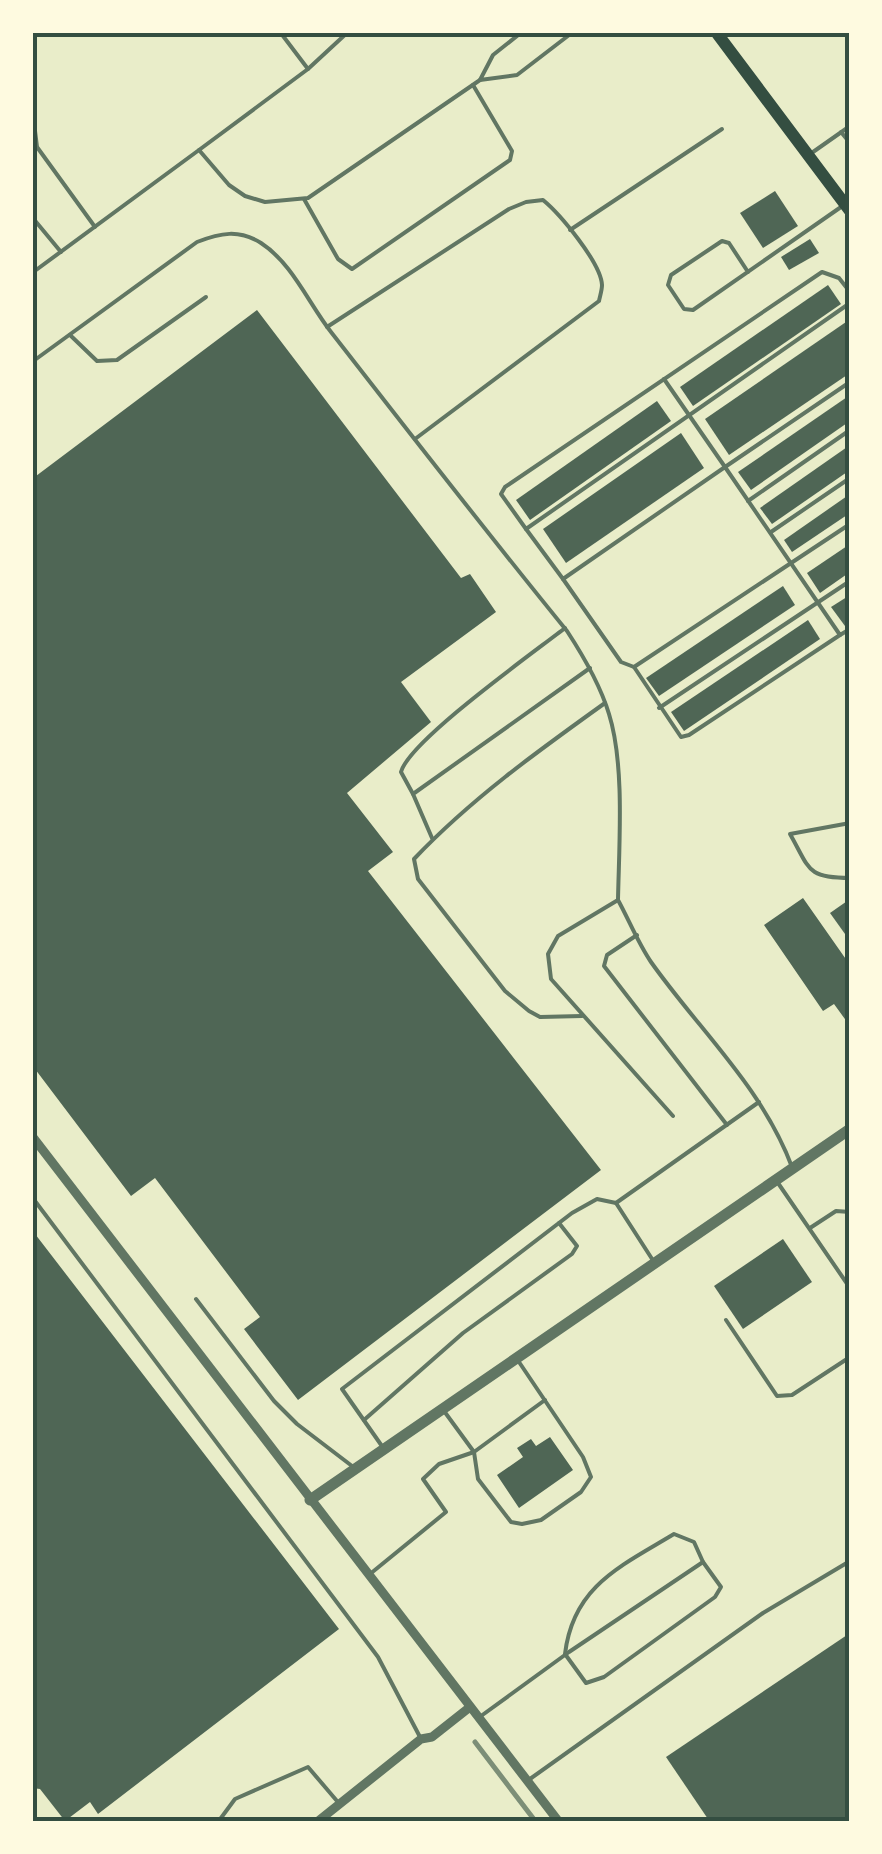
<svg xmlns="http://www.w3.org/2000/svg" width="882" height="1854" font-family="Manrope,sans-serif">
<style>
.building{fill:#4f6655}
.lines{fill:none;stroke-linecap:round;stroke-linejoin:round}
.service{stroke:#617663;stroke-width:4}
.minor{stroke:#617663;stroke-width:9}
.tertiary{stroke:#617663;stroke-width:11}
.secondary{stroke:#344e41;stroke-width:12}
.rail{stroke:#7c8e77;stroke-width:5}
.neatline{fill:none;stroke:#344e41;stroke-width:4}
</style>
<rect width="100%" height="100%" fill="#e9edc9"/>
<g class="building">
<polygon points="775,191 798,226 763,248 740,213"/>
<polygon points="810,239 819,253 789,270 781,257"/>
<polygon points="828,285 841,304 693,406 680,387"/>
<polygon points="257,310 461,578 470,574 496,612 401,682 431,722 347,793 393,852 368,871 601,1170 298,1400 244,1329 260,1317 155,1178 131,1196 32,1065 32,479"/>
<polygon points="846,322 850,327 850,373 729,455 705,419"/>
<polygon points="850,395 850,421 751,490 738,472"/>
<polygon points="657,401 671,421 530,520 516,500"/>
<polygon points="681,433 704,468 566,563 543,529"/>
<polygon points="850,445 850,470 772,524 760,508"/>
<polygon points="850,494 850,513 792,552 784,540"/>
<polygon points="850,544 850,572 820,593 807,573"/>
<polygon points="783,586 795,605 659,696 646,678"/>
<polygon points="850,595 850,623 845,626 831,607"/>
<polygon points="808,620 820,639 684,731 671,712"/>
<polygon points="803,898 850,965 850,1026 834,1004 823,1011 764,925"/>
<polygon points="850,899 850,941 830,913"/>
<polygon points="32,1230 339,1629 98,1814 90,1802 65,1821 40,1789 32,1788"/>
<polygon points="783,1239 812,1282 743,1329 714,1286"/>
<polygon points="550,1437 573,1470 519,1508 497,1475 523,1457 517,1448 531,1439 536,1446"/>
<polygon points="850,1633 850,1822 710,1822 666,1757"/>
</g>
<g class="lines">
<g class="service">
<polyline points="280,32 308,69"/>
<polyline points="522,32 493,55 480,80 517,75 573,32"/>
<polyline points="32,107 37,147 95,227"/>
<polyline points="841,132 850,143"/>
<polyline points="199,150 308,69 348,32"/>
<polyline points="813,152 850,126"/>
<polyline points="304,199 338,259 352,269 510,160 512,151 473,85"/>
<polyline points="32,217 61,252"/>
<polyline points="570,230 722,129"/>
<polyline points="748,272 729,243 722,241 671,275 668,285 684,309 693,310 841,207"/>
<polyline points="32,273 199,150 229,185 245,196 265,202 308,198 480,80"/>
<polyline points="850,292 839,278 822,272 505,487 501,494 526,529 850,303"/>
<path d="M327 327 509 209 526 202 543 200C560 214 601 263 602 285 602 290 600 296 599 301L415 439"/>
<polyline points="70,335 97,361 117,360 206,297"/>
<path d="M32 362 197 242C220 233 239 229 261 243 292 263 309 304 331 332 409 432 487 533 567 631 584 657 600 684 609 714 625 765 619 845 618 900L558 936 548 954 551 979 673 1116"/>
<polyline points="664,379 725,467 850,382"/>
<polyline points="748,501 850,430"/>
<polyline points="526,529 563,579 725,467 840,635 850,629"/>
<polyline points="771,532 850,478"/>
<polyline points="563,579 621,662 634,667"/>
<polyline points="840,635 689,735 681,737 634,667 850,524"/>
<polyline points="659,708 850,581"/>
<path d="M413 794 401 772C409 741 533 653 565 628"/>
<path d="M850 823 790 834C810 869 806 878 850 878"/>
<polyline points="432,838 413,794 590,668"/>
<path d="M618 900C629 920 638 943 651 962 699 1030 762 1087 792 1167"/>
<polyline points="637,935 607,955 604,966 727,1125"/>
<path d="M582 1016 540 1017 529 1011 505 991 418 879 414 859C471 799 538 751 605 703"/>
<polyline points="778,1183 850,1288"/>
<polyline points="32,1197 378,1657 420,1737"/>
<polyline points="616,1203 654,1262"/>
<polyline points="810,1228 836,1211 850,1212"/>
<polyline points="196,1299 274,1401 297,1424 352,1466"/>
<polyline points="726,1320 777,1396 792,1395 850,1357"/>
<polyline points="444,1411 474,1452 478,1479 511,1522 522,1524 541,1520 581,1492 591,1477 583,1457 519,1362"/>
<polyline points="364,1420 463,1333 572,1254 577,1246 559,1223"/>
<polyline points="384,1449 342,1389 572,1213 597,1199 616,1203 759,1102"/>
<path d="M674 1534 694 1542 703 1562 721 1587 715 1597 604 1677 586 1683 565 1654C573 1586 621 1566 674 1534Z"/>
<polyline points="370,1574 446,1512 423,1479 439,1464 474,1452 545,1400"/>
<polyline points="481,1716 569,1652 703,1562"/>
<polyline points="530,1779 763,1613 850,1561"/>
<polyline points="218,1822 235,1799 308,1767 337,1801"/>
</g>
<g class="minor">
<polyline points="32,1136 559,1822"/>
<polyline points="317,1822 421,1739 432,1737 470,1707"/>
</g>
<polyline class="tertiary" points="310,1500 850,1129"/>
<polyline class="secondary" points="716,32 850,211"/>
<polyline class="rail" points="475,1742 536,1822"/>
</g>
<rect width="882" height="1854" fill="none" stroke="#fefae0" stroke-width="70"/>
<rect x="35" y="35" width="812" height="1784" class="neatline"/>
</svg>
